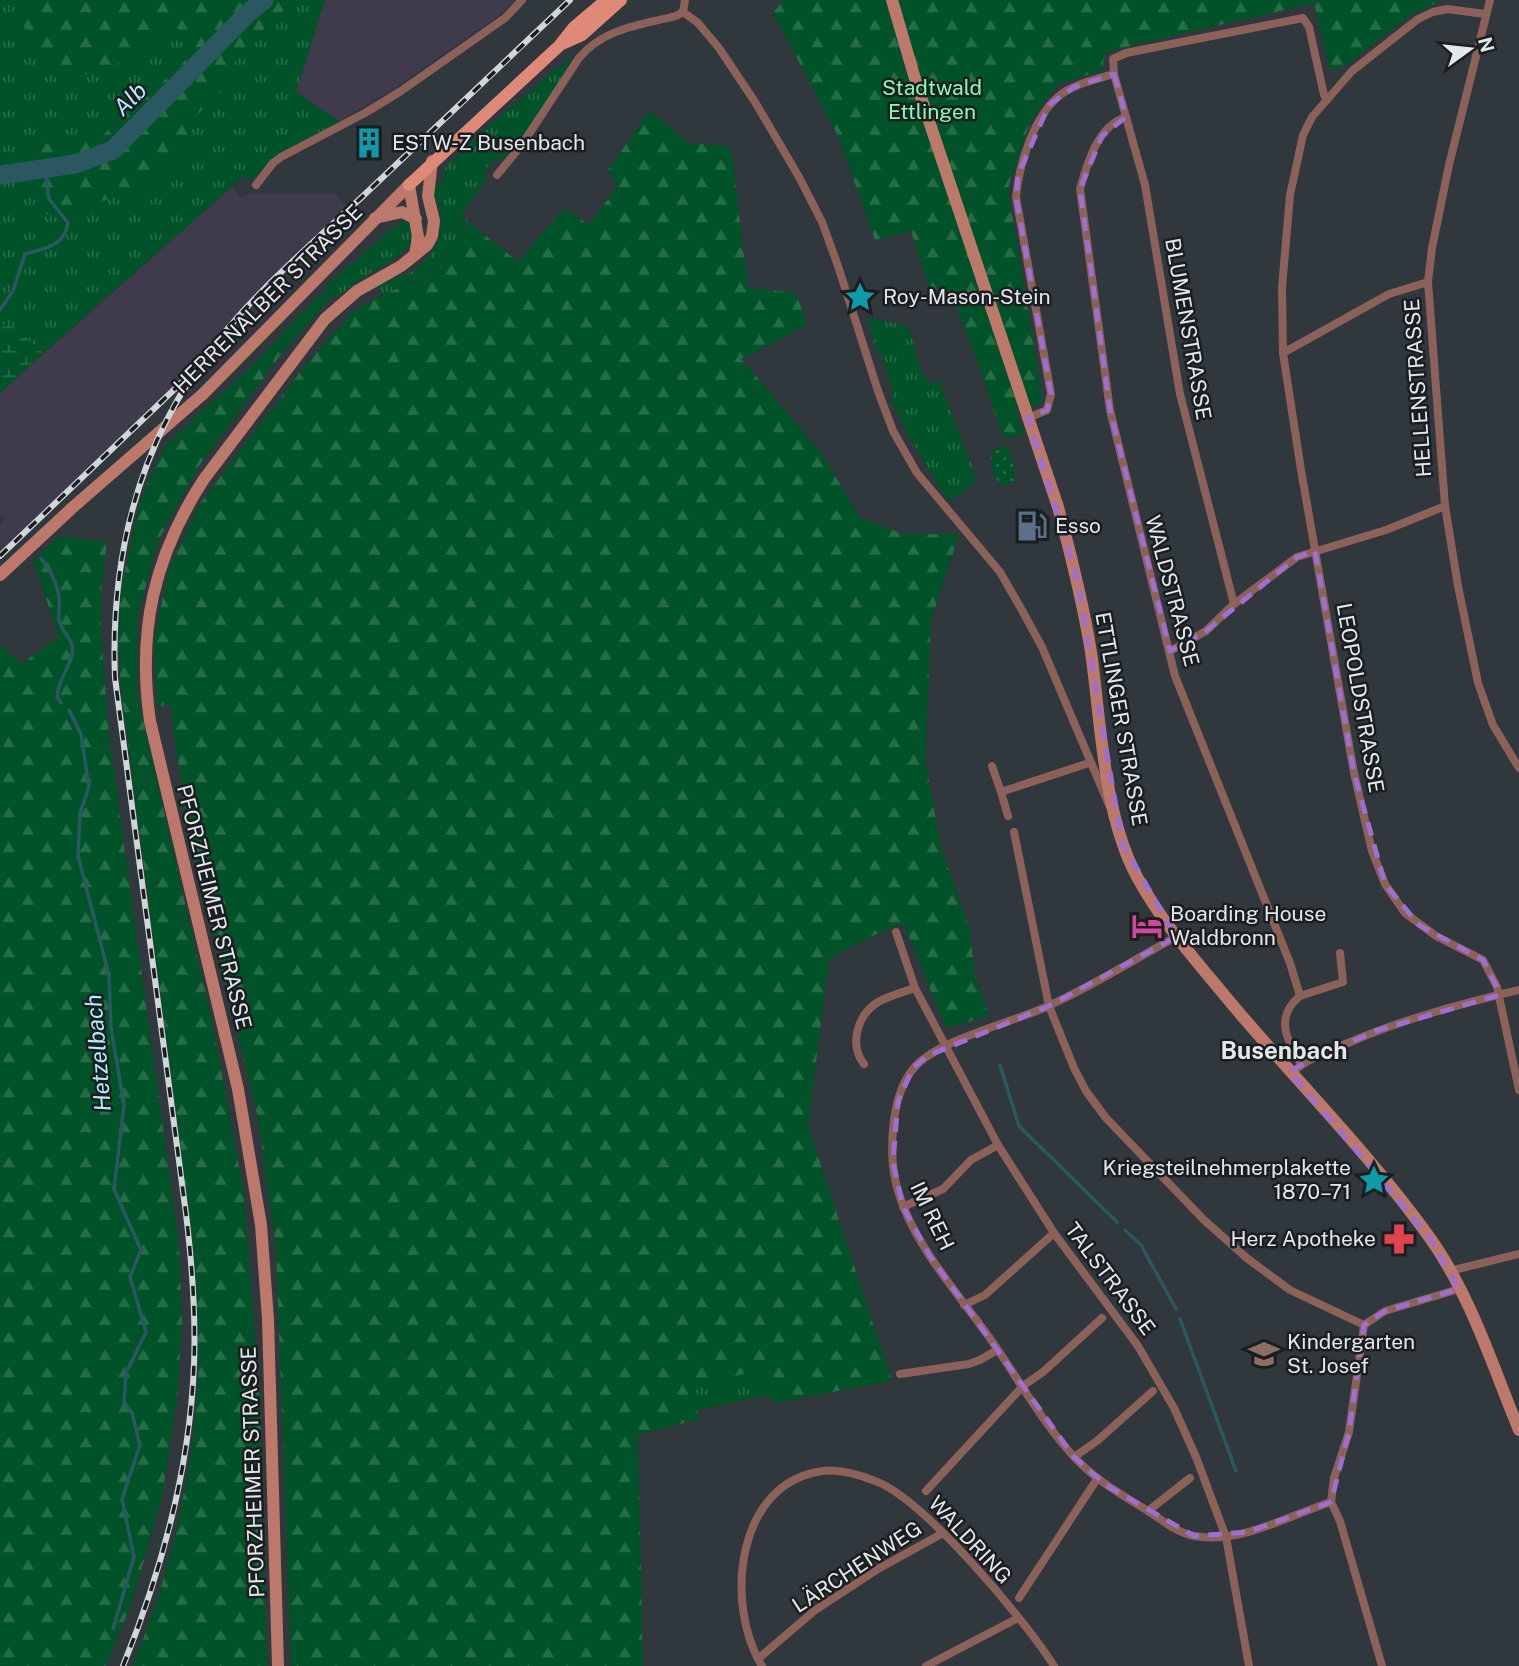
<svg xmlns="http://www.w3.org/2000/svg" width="1519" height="1666" font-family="'Public Sans',sans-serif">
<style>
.commercial{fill:#3f3b4d}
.grass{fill:url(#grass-tufts)}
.forest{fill:url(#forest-firs)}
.wetland{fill:url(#wetland-marsh)}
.park{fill:url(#park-dots)}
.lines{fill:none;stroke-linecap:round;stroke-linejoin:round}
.stream{stroke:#2b5761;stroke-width:3.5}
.river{stroke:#2b5761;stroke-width:19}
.minor{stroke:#8c6159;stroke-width:8}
.secondary{stroke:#bb786b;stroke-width:12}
.primary{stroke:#df8978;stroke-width:12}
.rail-casing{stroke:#d1d6d9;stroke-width:6}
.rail{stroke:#1b1e21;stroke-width:3.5;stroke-dasharray:10;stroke-linecap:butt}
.marked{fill:none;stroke:#9f6ece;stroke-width:5;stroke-dasharray:14 9;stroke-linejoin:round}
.labels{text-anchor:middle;stroke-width:5;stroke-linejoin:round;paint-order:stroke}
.park-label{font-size:21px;fill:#83fcab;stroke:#1b1e21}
.poi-label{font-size:21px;fill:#e3e8eb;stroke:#1b1e21;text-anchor:start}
.street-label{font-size:21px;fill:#e3e8eb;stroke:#1b1e21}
.water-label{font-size:23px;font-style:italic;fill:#b1edfb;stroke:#1b1e21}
.quarter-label{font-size:24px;font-weight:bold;fill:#e3e8eb;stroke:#1b1e21}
</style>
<defs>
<pattern id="grass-tufts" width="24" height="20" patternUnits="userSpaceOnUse" patternTransform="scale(1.75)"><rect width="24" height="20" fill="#005328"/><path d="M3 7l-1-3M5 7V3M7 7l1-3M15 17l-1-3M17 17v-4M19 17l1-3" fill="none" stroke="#256c47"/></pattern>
<pattern id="forest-firs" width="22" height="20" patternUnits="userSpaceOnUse" patternTransform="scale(1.75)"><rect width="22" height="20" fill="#005328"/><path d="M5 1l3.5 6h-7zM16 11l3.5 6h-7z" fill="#256c47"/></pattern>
<pattern id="wetland-marsh" width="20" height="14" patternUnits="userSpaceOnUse" patternTransform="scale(1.75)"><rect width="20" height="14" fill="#005328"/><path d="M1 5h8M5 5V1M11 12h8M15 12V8" fill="none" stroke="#256c47"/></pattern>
<pattern id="park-dots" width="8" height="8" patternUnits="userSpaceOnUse" patternTransform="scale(1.75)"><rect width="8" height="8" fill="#005328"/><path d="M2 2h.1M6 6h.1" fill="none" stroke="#256c47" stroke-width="1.8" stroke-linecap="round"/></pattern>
</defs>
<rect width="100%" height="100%" fill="#30373d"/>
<g class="commercial">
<polygon points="325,0 514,0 501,14 395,88 339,121 296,92"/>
<polygon points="232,187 242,198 251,193 326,193 336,194 347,207 230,320 192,368 0,552 0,526 5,519 0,514 0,393"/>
</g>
<g class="grass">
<polygon points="0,0 11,0 29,31 106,70 178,27 191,55 157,87 140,94 101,138 33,145 39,214 186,126 234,78 235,56 295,0 325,0 296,92 339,121 276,155 253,179 244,176 43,353 9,322 0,328"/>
<path d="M573 55 562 77 520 141 508 156 495 160 486 168 485 181 461 214 468 222 434 274 382 294 378 284C388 280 400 277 410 273 432 262 444 234 440 210 438 203 435 196 433 189L441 182 446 166 451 161 487 127Z"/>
<path d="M404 218C434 242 383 265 367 275 356 282 346 290 336 298L325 287 393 227 400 226Z"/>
<polygon points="866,317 908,326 921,371 932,384 939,381 975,474 974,484 948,501 905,430 891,398 893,396 883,357 876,349"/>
<polygon points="757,1371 769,1395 697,1410 692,1386"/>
</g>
<g class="forest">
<polygon points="11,0 306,0 295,0 235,56 235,77 186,126 190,150 158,182 68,213 39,215 33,145 101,138 140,94 157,87 191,55 178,28 106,70 57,80"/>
<polygon points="783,0 1442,0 1409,16 1347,65 1330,70 1314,3 1105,52 1102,71 1058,84 1030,122 1009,185 1010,200 1043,402 1016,412 1024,435 1003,438 978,363 952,296 929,286 911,231 875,240 838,136 773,13"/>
<polygon points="649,111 689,143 731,147 748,288 796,293 807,325 741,359 821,452 860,518 903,534 959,534 931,621 925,760 941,848 970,930 975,975 989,1016 946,1028 904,924 886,929 829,959 808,1126 892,1381 773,1403 757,1371 692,1386 699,1419 638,1435 643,1666 291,1666 276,1249 258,1118 185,812 170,704 157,707 154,642 168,571 199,505 308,362 353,312 383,294 434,275 469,222 518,262 564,208 589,225 617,187 608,170"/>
<path d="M326 289 333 295 282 353 199 466 158 541 137 618 138 698 213 1025 244 1194 260 1408 267 1666H132C169 1584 195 1465 198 1375 199 1329 196 1283 192 1236L121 690 118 639 121 588 141 498 166 444 246 371Z"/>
<polygon points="60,536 107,542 101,591 101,635 109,735 179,1245 182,1318 178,1391 162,1498 132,1602 106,1666 0,1666 0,644 21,664 59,637 33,560"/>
</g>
<polygon class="wetland" points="9,322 43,353 0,393 0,328"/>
<path class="park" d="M1001 446 1008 448 1015 471 1013 482 1003 486C991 476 990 467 992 451Z"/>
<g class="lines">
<g class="stream">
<path d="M0 310 13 291 25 254C45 248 64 247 68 223L49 199 45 168"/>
<path d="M41 558C49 570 58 583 59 598 60 605 58 613 59 620 62 634 76 640 72 655 68 670 58 681 57 697L61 703"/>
<polyline points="69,710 81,734 89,787 80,813 78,856 109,975 111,1028 124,1105 114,1189 141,1250 130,1277 146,1332 126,1373 124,1402 132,1413 140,1445 122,1499 134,1557 113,1629"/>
<polyline points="1000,1065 1019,1126 1117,1222"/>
<polyline points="1125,1230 1141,1245 1176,1309"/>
<polyline points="1180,1319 1236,1471"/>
</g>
<polyline class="river" points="0,175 75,164 113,150 247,14 264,0"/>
<g class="minor">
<polyline points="1490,0 1449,165 1432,248 1428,282 1445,506 1458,586 1478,683 1493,725 1519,768"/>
<polyline points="683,12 698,23 719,48 755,102 799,177 822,222 838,266 878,391 893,431 917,473 1000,572 1019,605 1042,647 1109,805"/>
<polyline points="683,12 685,0"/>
<polyline points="1485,14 1447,9 1433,12 1418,19 1352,71 1312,117 1303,135 1290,195 1282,288 1283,353 1301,470 1354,773 1372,851 1385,884 1405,913 1436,936 1483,960 1497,987 1519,1090"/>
<path d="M1126 117C1098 125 1087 164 1080 189L1110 410 1175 676 1290 963 1300 996C1274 1017 1287 1041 1301 1064"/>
<path d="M497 175 521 146 579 58C604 28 641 25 676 16L683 12"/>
<polyline points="256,185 273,163 281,157 365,113 401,91 505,18 522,0"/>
<polyline points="1283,353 1389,294 1428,282"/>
<path d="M1028 418 1047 410 1051 394 1016 197C1019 165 1034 113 1063 93 1078 83 1097 79 1114 74"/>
<polyline points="1234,604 1180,394 1145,185 1114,74 1113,59 1126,53 1303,18 1309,27 1324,95 1327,100"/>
<polyline points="1170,651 1206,631 1234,604 1297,557 1386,530 1445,506"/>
<polyline points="992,766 1001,792 1089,763"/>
<polyline points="1001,792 1008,816"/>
<polyline points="1014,832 1049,1006 1074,1068 1086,1091 1106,1118 1204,1220 1248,1259 1290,1290 1364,1325"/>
<polyline points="896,932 915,988 998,1145 1054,1233 1138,1346 1174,1408 1196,1457 1226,1537 1249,1666"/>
<path d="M1176 937C1133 960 1091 987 1046 1007 1011 1023 936 1040 913 1069 890 1097 888 1158 898 1191 915 1249 963 1298 996 1347 1021 1384 1045 1426 1076 1459 1097 1481 1122 1495 1148 1511 1162 1520 1177 1533 1194 1536 1240 1544 1288 1516 1331 1502L1334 1478 1349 1432 1364 1325 1385 1311 1459 1289"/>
<polyline points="1300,996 1343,982 1340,953"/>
<path d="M864 1064C849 1045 857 1015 878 1002 889 996 903 992 915 988"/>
<path d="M1292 1073C1308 1058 1328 1051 1348 1043 1403 1019 1461 1004 1519 990"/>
<polyline points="903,1207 943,1189 971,1160 998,1145"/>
<polyline points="1450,1271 1519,1254"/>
<polyline points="964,1305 985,1295 1054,1233"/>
<polyline points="900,1374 969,1364 980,1360 997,1350"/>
<polyline points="1074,1457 1097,1441 1153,1391"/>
<polyline points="926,1491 1023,1386 1043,1372 1102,1318"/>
<polyline points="1331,1502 1340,1521 1382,1666"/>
<polyline points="1148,1511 1190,1478"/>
<polyline points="1019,1598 1097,1479"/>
<polyline points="758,1659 814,1611 878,1569 943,1533"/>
<path d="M762 1666C724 1604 736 1482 823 1471 839 1469 860 1475 875 1481 922 1497 1026 1621 1054 1666"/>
<polyline points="926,1666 1018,1618"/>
</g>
<g class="secondary">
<path d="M892 0 916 82 1058 507C1071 555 1083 603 1091 652 1101 722 1103 812 1136 875 1159 918 1190 954 1221 991 1289 1074 1367 1150 1430 1238 1470 1294 1493 1367 1519 1430"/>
<polyline points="409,185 418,237 415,255"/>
<polyline points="375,218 402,212 416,219"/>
<polyline points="0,575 72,508 203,394 409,185"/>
<path d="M278 1666 268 1319 261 1225 238 1089 150 721C137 630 154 556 204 479L325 319 357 291 401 266 427 245 432 236 434 221 428 196 432 161"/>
</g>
<g class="primary">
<polyline points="562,44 582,35 621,0"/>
<polyline points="409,185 559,46 574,27 606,0"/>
</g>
<g class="rail-casing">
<g id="rail">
<polyline points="0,556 182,382"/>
<path d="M123 1666C162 1570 190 1468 194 1364 196 1314 192 1264 186 1214L115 678C110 552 140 437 220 338 262 286 314 242 363 196 432 131 501 66 570 0"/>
</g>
</g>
<use href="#rail" class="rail"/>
</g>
<path class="marked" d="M1114 74 1126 117 1102 136 1080 189 1110 410 1170 651 1206 631 1297 557 1315 551 1354 773 1385 884 1419 925 1483 960 1497 987 1499 995 1375 1031 1289 1071 1429 1237 1459 1289 1385 1311 1364 1325 1349 1432 1331 1502 1248 1532 1194 1536 1106 1485 1074 1457 930 1256 903 1207 893 1162 898 1101 913 1068 927 1056 1049 1006 1176 937 1122 842 1077 578 1028 418 1047 410 1051 394 1016 197 1018 175 1049 105 1074 87Z"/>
<defs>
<g id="building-bare" transform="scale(2.415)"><path d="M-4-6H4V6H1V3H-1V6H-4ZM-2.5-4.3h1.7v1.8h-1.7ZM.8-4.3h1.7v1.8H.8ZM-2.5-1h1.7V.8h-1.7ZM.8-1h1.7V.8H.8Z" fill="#0f9aa8" stroke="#1b1e21" stroke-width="2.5" paint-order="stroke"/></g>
<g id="sight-bare" transform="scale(2.415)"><path d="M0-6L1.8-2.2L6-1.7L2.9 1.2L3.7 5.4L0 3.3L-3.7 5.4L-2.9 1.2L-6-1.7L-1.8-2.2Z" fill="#0f9aa8" stroke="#1b1e21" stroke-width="2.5" paint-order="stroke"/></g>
<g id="fuel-bare" transform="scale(2.415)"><path d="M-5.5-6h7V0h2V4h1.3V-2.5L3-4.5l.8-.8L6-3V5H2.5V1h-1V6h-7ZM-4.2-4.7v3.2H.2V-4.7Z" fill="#5c6f8a" stroke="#1b1e21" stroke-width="2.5" paint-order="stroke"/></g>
<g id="hotel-bare" transform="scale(2.415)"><path d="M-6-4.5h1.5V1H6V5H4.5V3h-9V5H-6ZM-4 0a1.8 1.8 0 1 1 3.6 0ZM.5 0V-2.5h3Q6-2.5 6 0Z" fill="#d1479c" stroke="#1b1e21" stroke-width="2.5" paint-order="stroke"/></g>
<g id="pharmacy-bare" transform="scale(2.415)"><path d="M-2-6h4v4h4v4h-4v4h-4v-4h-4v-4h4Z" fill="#e0444e" stroke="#1b1e21" stroke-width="2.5" paint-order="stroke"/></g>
<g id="school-bare" transform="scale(2.415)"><path d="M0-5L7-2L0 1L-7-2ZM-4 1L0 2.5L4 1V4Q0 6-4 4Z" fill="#8d6e63" stroke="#1b1e21" stroke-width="2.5" paint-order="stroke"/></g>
</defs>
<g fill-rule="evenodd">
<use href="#building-bare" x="369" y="143"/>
<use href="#sight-bare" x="860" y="297"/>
<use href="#fuel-bare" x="1032" y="526"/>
<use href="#hotel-bare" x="1147" y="926"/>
<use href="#sight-bare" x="1374" y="1180"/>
<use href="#pharmacy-bare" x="1399" y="1239"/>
<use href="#school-bare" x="1264" y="1354"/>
</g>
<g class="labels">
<g class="park-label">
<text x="932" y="95">Stadtwald<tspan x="932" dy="24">Ettlingen</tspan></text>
</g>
<g class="poi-label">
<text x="392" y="150">ESTW-Z Busenbach</text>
<text x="883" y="304">Roy-Mason-Stein</text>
<text x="1055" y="533">Esso</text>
<text x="1170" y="921">Boarding House<tspan x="1170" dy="24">Waldbronn</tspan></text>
<text x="1351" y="1175" text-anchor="end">Kriegsteilnehmerplakette<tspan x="1351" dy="24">1870–71</tspan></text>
<text x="1376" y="1246" text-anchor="end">Herz Apotheke</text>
<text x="1287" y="1349">Kindergarten<tspan x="1287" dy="24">St. Josef</tspan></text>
</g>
<g class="street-label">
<text transform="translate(268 299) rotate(-45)" y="7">HERRENALBER STRASSE</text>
<text transform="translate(1188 329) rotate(80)" y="7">BLUMENSTRASSE</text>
<text transform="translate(1418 388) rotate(-94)" y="7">HELLENSTRASSE</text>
<text transform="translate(1172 591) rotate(75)" y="7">WALDSTRASSE</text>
<text transform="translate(1360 698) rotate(80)" y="7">LEOPOLDSTRASSE</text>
<text transform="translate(1121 719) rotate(80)" y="7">ETTLINGER STRASSE</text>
<text transform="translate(214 907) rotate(76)" y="7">PFORZHEIMER STRASSE</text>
<text transform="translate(932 1216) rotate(64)" y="7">IM REH</text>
<text transform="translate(1110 1279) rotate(53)" y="7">TALSTRASSE</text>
<text transform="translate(253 1472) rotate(-92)" y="7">PFORZHEIMER STRASSE</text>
<text transform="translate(970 1540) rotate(47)" y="7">WALDRING</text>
<text transform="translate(857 1567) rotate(-33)" y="7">LÄRCHENWEG</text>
</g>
<g class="water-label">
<text transform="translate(130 99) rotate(-45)" y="8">Alb</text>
<text transform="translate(98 1053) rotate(-95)" y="8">Hetzelbach</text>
</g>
<g class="quarter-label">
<text x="1284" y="1059">Busenbach</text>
</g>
</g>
<g transform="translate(1470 49) rotate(75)" stroke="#1b1e21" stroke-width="5" paint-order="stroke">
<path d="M0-5L12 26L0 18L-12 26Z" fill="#e3e8eb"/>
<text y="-10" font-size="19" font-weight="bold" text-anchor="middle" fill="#e3e8eb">N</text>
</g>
</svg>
